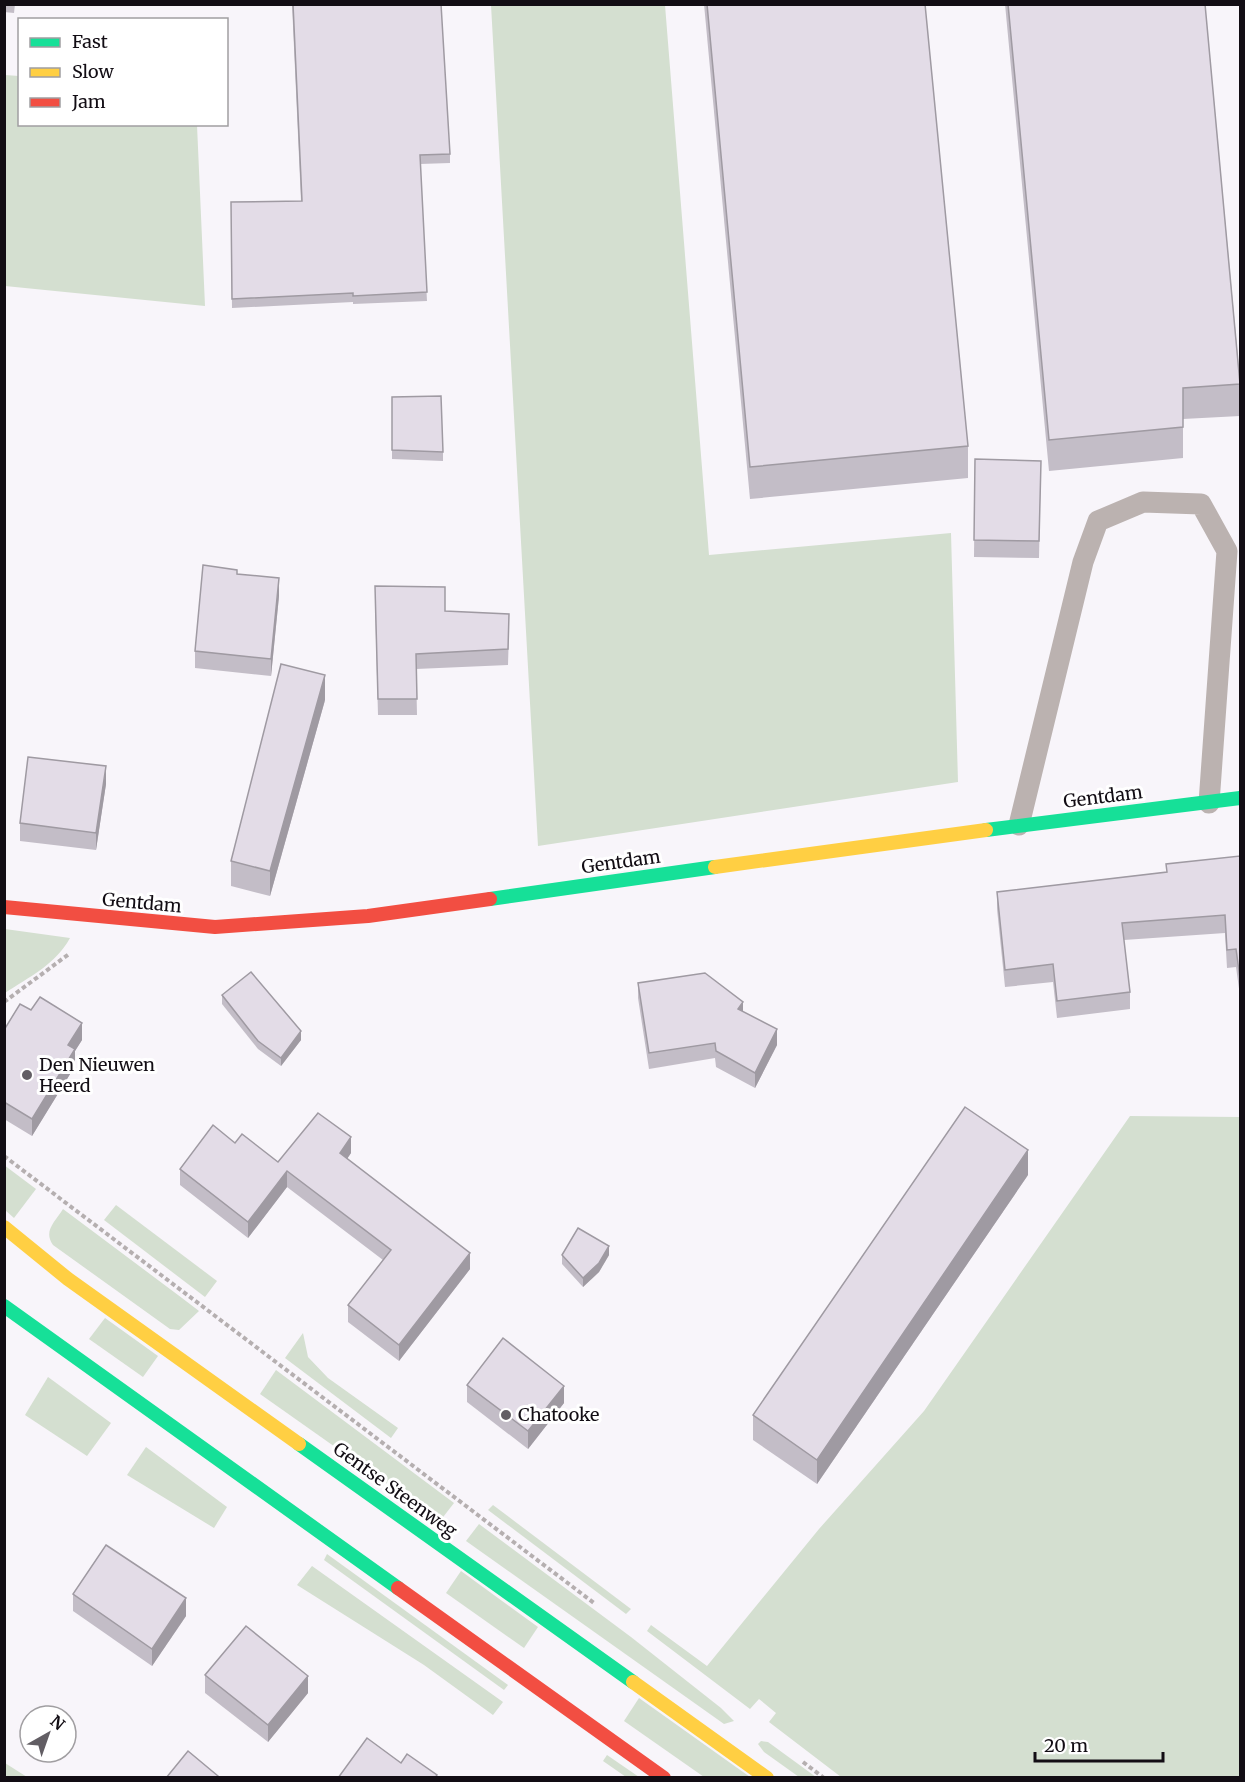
<svg xmlns="http://www.w3.org/2000/svg" width="1245" height="1782" font-family="Merriweather,serif">
<style>
.green{fill:#d4dfd0}
.lines{fill:none;stroke-linecap:round;stroke-linejoin:round}
.path{stroke:#b5afb0;stroke-width:4;stroke-dasharray:4.5 3;stroke-linecap:butt}
.lane{stroke:#bbb2b0;stroke-width:21}
.fast{stroke:#16e098;stroke-width:14}
.slow{stroke:#ffcf43;stroke-width:14}
.jam{stroke:#f24e42;stroke-width:14}
.wall{fill:#c3bdc7}
.shaded-wall{fill:#9f9aa2}
.building{fill:#e3dce7;stroke:#9f9aa2;stroke-width:1.5}
.poi-dot{fill:#625e64;stroke:#fff;stroke-width:2}
.labels{text-anchor:middle;stroke-width:6;stroke-linejoin:round;paint-order:stroke}
.street-label{font-size:18px;fill:#120d14;stroke:#fff}
.poi-label{font-size:18px;fill:#120d14;stroke:#fff;text-anchor:start}
</style>
<rect width="100%" height="100%" fill="#f8f5fa"/>
<g class="green">
<polygon points="491,5 665,5 709,555 951,533 958,782 538,846"/>
<polygon points="5,75 19,76 20,124 197,125 205,306 5,286"/>
<path d="M5 929 70 938C55 965 29 977 5 993Z"/>
<polygon points="1130,1116 1240,1117 1240,1777 841,1777 769,1722 776,1713 759,1699 750,1709 647,1631 651,1625 707,1666 819,1529 924,1411"/>
<polygon points="4,1165 36,1189 14,1218 5,1210"/>
<polygon points="116,1205 217,1281 205,1297 104,1220"/>
<path d="M63 1209 182 1298 199 1311 179 1330 170 1329 53 1245C43 1231 55 1222 63 1209Z"/>
<polygon points="105,1318 158,1356 143,1377 89,1339"/>
<polygon points="303,1333 308,1357 328,1378 398,1428 391,1438 285,1358"/>
<polygon points="276,1370 454,1503 440,1521 260,1394"/>
<polygon points="48,1377 111,1423 87,1456 25,1415"/>
<polygon points="146,1447 227,1507 214,1528 127,1475"/>
<polygon points="493,1505 631,1609 626,1614 488,1510"/>
<polygon points="479,1524 631,1637 721,1708 734,1721 724,1724 466,1541"/>
<polygon points="327,1554 508,1685 504,1690 324,1560"/>
<polygon points="312,1566 503,1702 493,1715 424,1665 297,1585"/>
<polygon points="461,1571 538,1627 524,1648 446,1593"/>
<polygon points="639,1698 750,1777 704,1777 624,1721"/>
<polygon points="761,1741 768,1742 816,1777 799,1777 764,1752 758,1744"/>
<polygon points="607,1755 639,1777 626,1777 603,1761"/>
<polygon points="4,1763 5,1763 27,1777 5,1777"/>
</g>
<g class="lines">
<g class="path">
<polyline points="4,1002 69,954"/>
<polyline points="4,1156 594,1603"/>
<polyline points="803,1762 824,1778"/>
</g>
<polyline class="lane" points="1019,825 1083,562 1098,521 1143,502 1201,504 1227,551 1209,803"/>
<g class="fast">
<polyline points="986,830 1240,798"/>
<polyline points="490,899 715,867"/>
<polyline points="4,1306 398,1588"/>
<polyline points="299,1444 633,1682"/>
</g>
<g class="slow">
<polyline points="715,867 986,830"/>
<polyline points="4,1227 68,1279 299,1444"/>
<polyline points="633,1682 767,1778"/>
</g>
<g class="jam">
<polyline points="4,907 215,927 368,916 490,899"/>
<polyline points="398,1588 664,1778"/>
</g>
</g>
<g class="wall">
<polygon points="4,4 15,4 14,13 4,12"/>
<polygon points="292,4 450,154 450,163 420,164 427,301 353,304 353,302 232,308 231,202 301,201"/>
<polygon points="704,4 925,4 968,446 968,478 750,499"/>
<polygon points="1005,4 1205,4 1240,380 1240,416 1183,419 1183,458 1049,471"/>
<polygon points="392,397 443,452 443,461 392,459"/>
<polygon points="975,459 1041,461 1039,558 974,557"/>
<polygon points="237,574 279,596 271,676 195,668 195,651"/>
<polygon points="375,602 445,611 509,630 508,665 416,669 417,715 378,715"/>
<polygon points="325,700 270,896 231,886 231,861"/>
<polygon points="106,784 96,850 20,841 20,823"/>
<polygon points="1240,856 1240,996 1236,967 1227,968 1225,933 1124,940 1130,992 1130,1009 1057,1018 1053,982 1005,987 997,909 997,892 1166,872"/>
<polygon points="638,983 743,1012 777,1045 755,1088 716,1067 715,1058 649,1069 638,998"/>
<polygon points="222,995 301,1040 281,1066 258,1049 222,1004"/>
<polygon points="4,1030 82,1040 75,1051 75,1066 32,1136 4,1119"/>
<polygon points="235,1143 278,1162 351,1153 347,1159 470,1269 399,1361 348,1322 348,1305 383,1260 287,1187 248,1238 180,1185 180,1169"/>
<polygon points="1028,1175 817,1484 753,1440 753,1415"/>
<polygon points="562,1255 609,1255 599,1272 583,1287 562,1264"/>
<polygon points="467,1385 564,1403 528,1449 467,1402"/>
<polygon points="73,1594 186,1616 152,1666 73,1611"/>
<polygon points="205,1675 308,1693 268,1742 205,1693"/>
</g>
<g class="shaded-wall">
<polygon points="279,578 279,596 271,676 271,659"/>
<polygon points="325,675 325,700 270,896 270,871"/>
<polygon points="106,766 106,784 96,850 96,833"/>
<polygon points="743,1002 743,1017 738,1009"/>
<polygon points="82,1023 82,1040 75,1051 75,1066 32,1136 32,1119 68,1045"/>
<polygon points="777,1029 777,1045 755,1088 755,1073"/>
<polygon points="301,1031 301,1040 281,1066 281,1058"/>
<polygon points="351,1137 351,1153 340,1169 340,1153"/>
<polygon points="1028,1150 1028,1175 817,1484 817,1460"/>
<polygon points="287,1171 287,1187 248,1238 248,1222"/>
<polygon points="609,1246 609,1255 599,1272 583,1287 583,1278"/>
<polygon points="470,1253 470,1269 399,1361 399,1345"/>
<polygon points="564,1386 564,1403 528,1449 528,1431"/>
<polygon points="186,1598 186,1616 152,1666 152,1649"/>
<polygon points="308,1676 308,1693 268,1742 268,1725"/>
</g>
<g class="building">
<polygon points="293,4 441,4 450,154 420,155 427,292 353,296 353,293 232,299 231,202 302,201"/>
<polygon points="707,4 925,4 968,446 750,467"/>
<polygon points="1008,4 1205,4 1240,384 1183,388 1183,427 1049,440"/>
<polygon points="441,396 443,452 392,450 392,397"/>
<polygon points="975,459 1041,461 1039,541 974,540"/>
<polygon points="203,565 237,570 237,574 279,578 271,659 195,651"/>
<polygon points="375,586 445,587 445,611 509,614 508,649 416,654 417,699 378,699"/>
<polygon points="281,664 325,675 270,871 231,861"/>
<polygon points="28,757 106,766 96,833 20,823"/>
<polygon points="1240,856 1240,978 1236,949 1227,950 1225,915 1122,923 1130,992 1057,1001 1053,964 1005,970 997,892 1167,872 1166,864"/>
<polygon points="251,972 301,1031 281,1058 258,1041 222,995"/>
<polygon points="705,973 743,1002 738,1009 777,1029 755,1073 716,1051 715,1043 649,1053 638,983"/>
<polygon points="40,997 82,1023 68,1045 75,1049 32,1119 4,1102 4,1030 20,1004 31,1010"/>
<polygon points="965,1107 1028,1150 817,1460 753,1415"/>
<polygon points="318,1113 351,1137 340,1153 470,1253 399,1345 348,1305 391,1250 287,1171 248,1222 180,1169 213,1125 235,1143 242,1134 278,1162"/>
<polygon points="578,1228 609,1246 599,1263 583,1278 562,1255"/>
<polygon points="503,1338 564,1386 528,1431 467,1385"/>
<polygon points="106,1545 186,1598 152,1649 73,1594"/>
<polygon points="246,1626 308,1676 268,1725 205,1675"/>
<polygon points="367,1738 401,1763 407,1754 437,1775 435,1778 338,1778"/>
<polygon points="188,1751 218,1776 216,1778 166,1778"/>
</g>
<g class="poi-dot">
<circle cx="27" cy="1075" r="6"/>
<circle cx="506" cy="1415" r="6"/>
</g>
<g class="labels">
<g class="street-label">
<text transform="translate(1103 797) rotate(-7)" y="6">Gentdam</text>
<text transform="translate(621 862) rotate(-8)" y="6">Gentdam</text>
<text transform="translate(142 903) rotate(5)" y="6">Gentdam</text>
<text transform="translate(395 1490) rotate(36)" y="6">Gentse Steenweg</text>
</g>
<g class="poi-label">
<text x="39" y="1071">Den Nieuwen<tspan x="39" dy="21">Heerd</tspan></text>
<text x="518" y="1421">Chatooke</text>
</g>
</g>
<rect width="1245" height="1782" fill="none" stroke="#120d14" stroke-width="12"/>
<rect x="18" y="18" width="210" height="108" fill="#ffffff" stroke="#a09ea1" stroke-width="1.5"/>
<rect x="30" y="38" width="30" height="9" fill="#16e098" stroke="#a09ea1" stroke-width="1.5"/>
<text x="72" y="48" font-size="18" fill="#120d14">Fast</text>
<rect x="30" y="68" width="30" height="9" fill="#ffcf43" stroke="#a09ea1" stroke-width="1.5"/>
<text x="72" y="78" font-size="18" fill="#120d14">Slow</text>
<rect x="30" y="98" width="30" height="9" fill="#f24e42" stroke="#a09ea1" stroke-width="1.5"/>
<text x="72" y="108" font-size="18" fill="#120d14">Jam</text>
<g transform="translate(48 1734) rotate(40)"><circle r="28" fill="#ffffff" stroke="#a09ea1" stroke-width="1.5"/>
<path d="M0-4.5L10 22L0 15L-10 22Z" fill="#625e64"/>
<text y="-9" font-size="16" font-weight="bold" text-anchor="middle" fill="#120d14">N</text>
</g>
<path d="M1035 1752v9h128v-9" fill="none" stroke="#120d14" stroke-width="3"/>
<text x="1044" y="1752" font-size="18" fill="#120d14" stroke="#ffffff" stroke-width="4.5" paint-order="stroke">20 m</text>
</svg>
